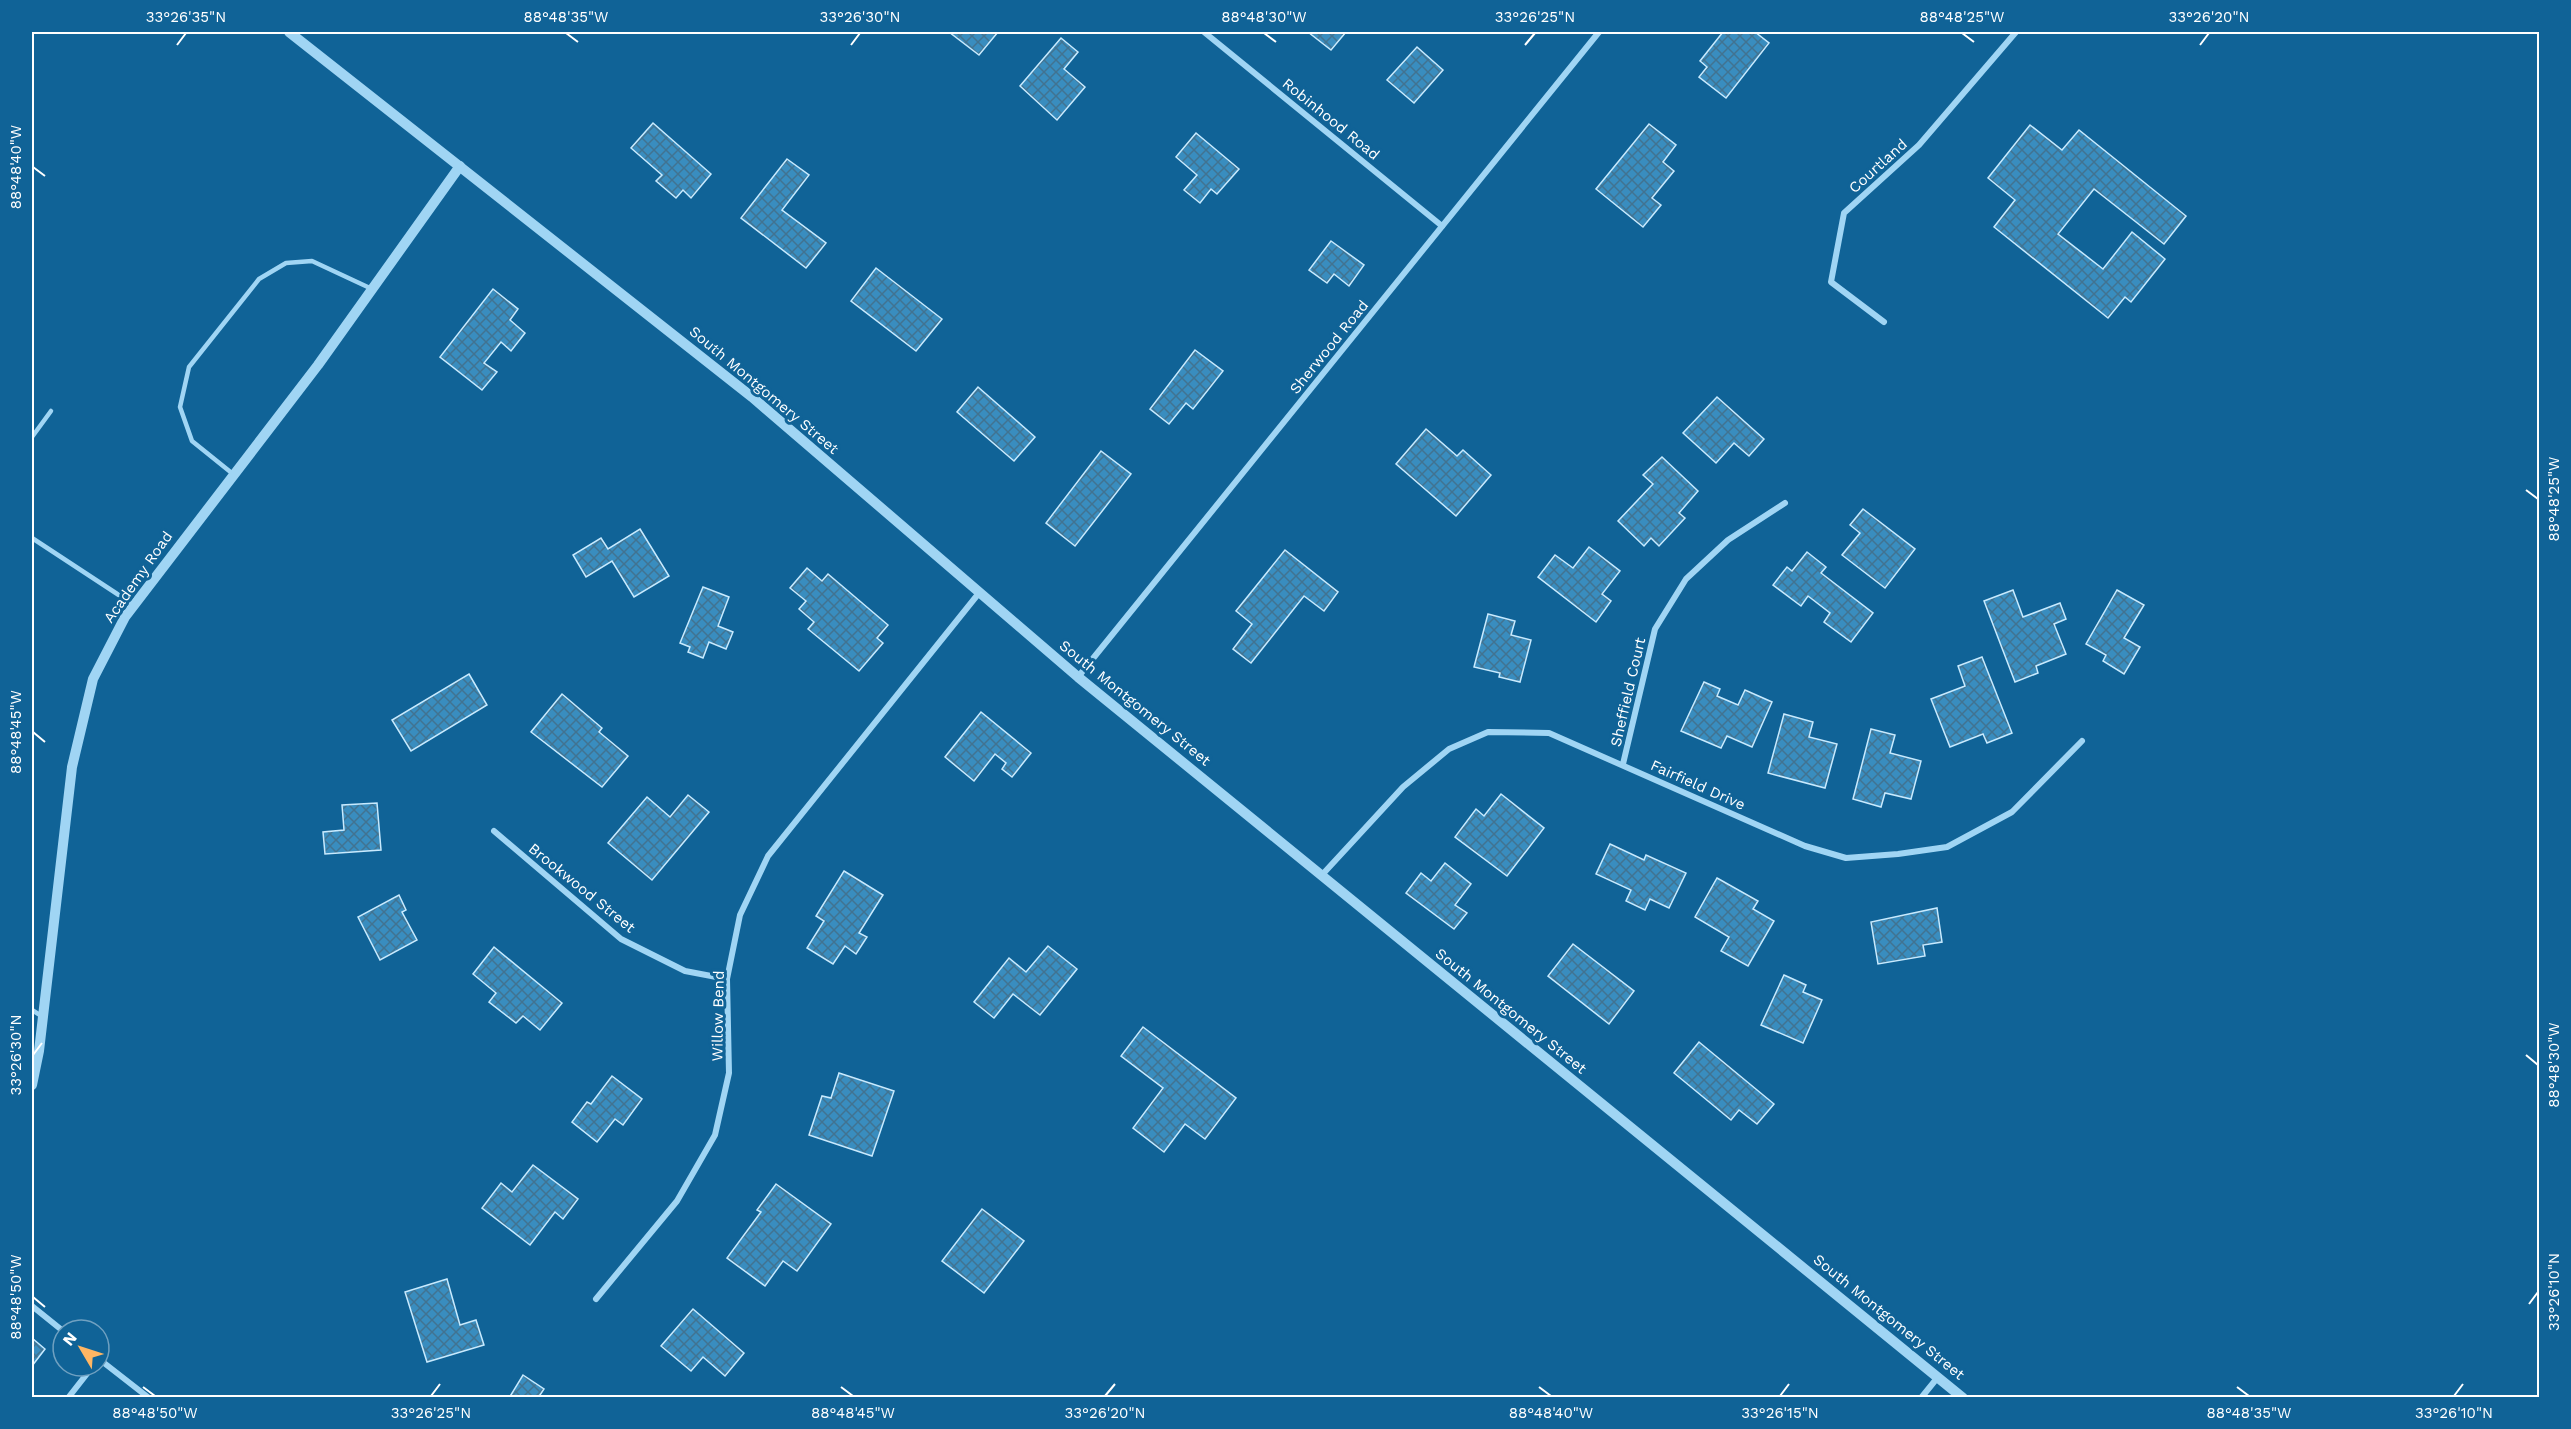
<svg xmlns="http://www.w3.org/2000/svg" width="2571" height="1429" font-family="'Work Sans',sans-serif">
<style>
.building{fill:url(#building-cross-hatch);stroke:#c8eafe;stroke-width:1.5}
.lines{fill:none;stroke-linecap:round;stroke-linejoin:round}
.service{stroke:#a0d5f4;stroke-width:4.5}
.minor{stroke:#a0d5f4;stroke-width:6}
.tertiary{stroke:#a0d5f4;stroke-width:10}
.ticks{fill:none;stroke:#fff;stroke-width:2}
.labels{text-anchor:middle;stroke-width:6;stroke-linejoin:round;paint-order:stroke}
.street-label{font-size:15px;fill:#fff;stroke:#106397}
.neatline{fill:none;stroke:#fff;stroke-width:2}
.ticks-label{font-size:15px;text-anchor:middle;fill:#fff}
</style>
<defs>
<pattern id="building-cross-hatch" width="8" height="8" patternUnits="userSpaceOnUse" patternTransform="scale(1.5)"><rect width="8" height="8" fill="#398dbf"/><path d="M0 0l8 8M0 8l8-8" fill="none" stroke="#417391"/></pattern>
</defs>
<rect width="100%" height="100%" fill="#106397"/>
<g class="building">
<polygon points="949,32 998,32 979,55"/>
<polygon points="1308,32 1346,32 1331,50"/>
<polygon points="1723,32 1755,32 1769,43 1726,98 1699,77 1707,67 1700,61"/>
<polygon points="1061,38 1078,52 1064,69 1085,87 1057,120 1020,86"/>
<polygon points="1417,47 1443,70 1414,103 1387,80"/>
<polygon points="653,123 711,174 691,198 683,190 676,198 656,181 662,175 631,148"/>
<polygon points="1649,124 1676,145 1663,162 1674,171 1652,198 1661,205 1643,227 1596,189"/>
<polygon points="2030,125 2062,150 2079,130 2186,216 2164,244 2094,189 2058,234 2103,269 2132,232 2165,259 2131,302 2125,297 2108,318 1994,227 2015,200 1988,178"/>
<polygon points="1196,133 1239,169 1217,194 1211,189 1200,203 1184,190 1197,175 1176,157"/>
<polygon points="787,159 809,175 782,210 826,243 806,268 741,218"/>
<polygon points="1331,241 1364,265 1349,286 1334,274 1327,283 1309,270"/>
<polygon points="876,268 942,319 916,351 851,301"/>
<polygon points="493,289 518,309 510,320 525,333 511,351 501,342 484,363 497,372 482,390 440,357"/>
<polygon points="1195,350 1223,371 1193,409 1186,403 1169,424 1150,409"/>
<polygon points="978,387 1035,437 1014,461 957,412"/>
<polygon points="1717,397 1764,439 1749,456 1734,443 1716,463 1683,433"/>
<polygon points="1426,429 1457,456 1463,450 1491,475 1456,516 1396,464"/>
<polygon points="1101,451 1131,474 1075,546 1046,523"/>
<polygon points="1662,457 1698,491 1679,513 1685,518 1659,546 1651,538 1644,546 1618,521 1653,484 1643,475"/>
<polygon points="1863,509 1915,549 1885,588 1842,555 1860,533 1850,525"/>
<polygon points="640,529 669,576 634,597 612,561 586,577 573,555 601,538 608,549"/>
<polygon points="1589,547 1620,571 1602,594 1611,601 1596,622 1538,577 1555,555 1573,568"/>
<polygon points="1285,550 1338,592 1324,611 1304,596 1251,663 1233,649 1252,624 1236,611"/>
<polygon points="1807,552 1826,567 1821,573 1873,613 1851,642 1824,622 1830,613 1808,596 1801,606 1773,585 1787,567 1792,571"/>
<polygon points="807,568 822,581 828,574 888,625 877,638 883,643 859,671 808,629 814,622 799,609 806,601 790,588"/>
<polygon points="703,587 729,597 718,626 733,632 726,649 709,642 703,658 688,652 690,647 680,643"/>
<polygon points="2013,590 2023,617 2060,603 2066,619 2054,624 2066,654 2036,666 2038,673 2015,682 1984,601"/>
<polygon points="2117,590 2144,605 2124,638 2140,647 2124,674 2103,661 2106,655 2086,644"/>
<polygon points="1488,614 1515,621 1511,635 1531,640 1520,682 1499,677 1500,673 1474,667"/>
<polygon points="1982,657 2012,733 1987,743 1983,734 1950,747 1931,699 1965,686 1958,666"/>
<polygon points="469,674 487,705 411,751 392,720"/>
<polygon points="1704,682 1720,689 1717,696 1738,705 1745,690 1772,702 1752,747 1727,736 1721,748 1681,731"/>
<polygon points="562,694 602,728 599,732 628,756 602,787 531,732"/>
<polygon points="981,712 1031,753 1012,777 1002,769 1006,763 995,754 974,781 945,757"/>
<polygon points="1784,714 1813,722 1809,737 1837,744 1825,788 1768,773"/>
<polygon points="1871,729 1895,735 1890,753 1921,761 1911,799 1885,793 1881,807 1853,799"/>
<polygon points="1501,794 1544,828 1507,876 1455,837 1476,809 1484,816"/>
<polygon points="688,795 709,812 652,880 608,843 647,797 670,817"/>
<polygon points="377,803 381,850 325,854 323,832 344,830 342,805"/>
<polygon points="1610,844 1644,860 1646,855 1686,873 1669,908 1650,899 1645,910 1626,901 1631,890 1596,874"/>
<polygon points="1445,863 1471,884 1455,905 1467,913 1454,929 1406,893 1421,873 1431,881"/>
<polygon points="844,871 883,895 859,933 867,937 856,954 845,946 833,964 807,948 824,921 816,916"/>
<polygon points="1717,878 1758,901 1753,909 1774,921 1748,966 1721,951 1729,937 1695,917"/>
<polygon points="399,895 406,910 402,912 417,940 380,960 358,917"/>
<polygon points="1937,908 1942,942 1923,945 1925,956 1878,964 1871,922"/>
<polygon points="1573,944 1634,991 1609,1024 1548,976"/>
<polygon points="1048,946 1077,969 1040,1015 1013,994 994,1018 974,1002 1009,958 1026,972"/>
<polygon points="494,947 562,1003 540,1030 523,1016 516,1023 489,1002 496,993 473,974"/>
<polygon points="1784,975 1806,985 1803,992 1822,1000 1803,1043 1761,1025"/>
<polygon points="1143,1027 1236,1098 1205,1139 1185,1124 1164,1152 1133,1128 1163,1088 1121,1056"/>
<polygon points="1699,1042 1774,1104 1757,1124 1739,1110 1731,1120 1674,1073"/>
<polygon points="839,1073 894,1091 872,1156 809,1135 822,1096 831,1098"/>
<polygon points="612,1076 642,1099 623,1125 615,1119 597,1142 572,1122 587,1102 591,1104"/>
<polygon points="533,1165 578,1199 563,1219 555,1212 530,1245 482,1208 501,1183 512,1192"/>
<polygon points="776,1184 831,1224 797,1271 783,1261 765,1286 727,1258 761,1212 757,1210"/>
<polygon points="982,1209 1024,1241 984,1293 942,1261"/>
<polygon points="447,1279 460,1325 476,1320 484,1345 427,1362 405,1292"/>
<polygon points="693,1309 744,1353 725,1376 703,1357 691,1371 661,1346"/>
<polygon points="32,1338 45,1349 32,1366"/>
<polygon points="523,1375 544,1389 538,1398 509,1398"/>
</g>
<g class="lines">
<g class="service">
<polyline points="32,437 51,411"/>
<polyline points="233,474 192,441 180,407 189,367 259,279 286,263 312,261 372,289"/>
<polyline points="32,538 134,605"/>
<polyline points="32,1010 43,1017"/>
</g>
<g class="minor">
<polyline points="1204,32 1442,226"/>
<polyline points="1884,322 1831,282 1844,213 1919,145 2016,32"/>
<polyline points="1078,677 1599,32"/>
<polyline points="1623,764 1655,629 1686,579 1728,540 1785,503"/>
<polyline points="494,831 621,939 685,971 727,979"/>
<polyline points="1321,876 1403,787 1449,749 1488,732 1549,733 1805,846 1846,858 1898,854 1947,847 2012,812 2082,741"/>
<polyline points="596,1299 677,1201 715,1135 729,1073 727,979 740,915 768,856 979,593"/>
<polyline points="32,1306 63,1331"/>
<polyline points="99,1359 149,1398"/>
<polyline points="68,1398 93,1366"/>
<polyline points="1921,1398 1938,1377"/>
</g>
<g class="tertiary">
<polyline points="289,32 752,397 1078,677 1963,1398"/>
<polyline points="32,1085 39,1051 72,767 93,679 125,617 318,365 460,166"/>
</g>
</g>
<path class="ticks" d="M566 33 578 42M1264 33 1276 42M1962 33 1974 42M177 45 186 33M851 45 860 33M1525 45 1535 33M2200 45 2209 33M33 167 45 176M2526 490 2538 499M33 732 45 742M33 1055 42 1043M2526 1055 2538 1065M33 1297 45 1307M2529 1304 2538 1292M143 1387 155 1396M841 1387 853 1396M1539 1387 1551 1396M2237 1387 2249 1396M431 1396 440 1384M1105 1396 1115 1384M1780 1396 1789 1384M2454 1396 2463 1384"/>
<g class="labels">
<g class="street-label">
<text transform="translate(1331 119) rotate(39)" y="5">Robinhood Road</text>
<text transform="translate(1878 166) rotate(-42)" y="5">Courtland</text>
<text transform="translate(1329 347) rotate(-51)" y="5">Sherwood Road</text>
<text transform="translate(764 390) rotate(40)" y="5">South Montgomery Street</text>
<text transform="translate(138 577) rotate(-55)" y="5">Academy Road</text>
<text transform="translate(1628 692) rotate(-77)" y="5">Sheffield Court</text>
<text transform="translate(1135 703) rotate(39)" y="5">South Montgomery Street</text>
<text transform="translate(1698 785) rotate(24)" y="5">Fairfield Drive</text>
<text transform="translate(582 888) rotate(39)" y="5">Brookwood Street</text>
<text transform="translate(1511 1011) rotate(39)" y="5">South Montgomery Street</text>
<text transform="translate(718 1016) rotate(-89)" y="5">Willow Bend</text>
<text transform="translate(1889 1317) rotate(39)" y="5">South Montgomery Street</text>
</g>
</g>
<rect width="2571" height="1429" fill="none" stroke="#106397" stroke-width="66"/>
<g transform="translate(81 1348) rotate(309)"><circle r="28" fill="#106397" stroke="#70a1c1" stroke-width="1.5"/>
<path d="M0-4.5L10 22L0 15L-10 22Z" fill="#ffb663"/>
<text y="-9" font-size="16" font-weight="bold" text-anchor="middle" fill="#ffffff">N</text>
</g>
<rect x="33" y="33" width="2505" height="1363" class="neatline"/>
<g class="ticks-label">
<text x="186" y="22">33°26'35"N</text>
<text x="566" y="22">88°48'35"W</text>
<text x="860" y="22">33°26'30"N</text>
<text x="1264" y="22">88°48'30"W</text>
<text x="1535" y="22">33°26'25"N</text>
<text x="1962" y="22">88°48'25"W</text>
<text x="2209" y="22">33°26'20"N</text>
<text transform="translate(16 167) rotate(-90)" y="5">88°48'40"W</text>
<text transform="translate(2554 499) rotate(-90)" y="5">88°48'25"W</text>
<text transform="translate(16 732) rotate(-90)" y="5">88°48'45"W</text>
<text transform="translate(16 1055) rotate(-90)" y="5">33°26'30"N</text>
<text transform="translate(2554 1065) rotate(-90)" y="5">88°48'30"W</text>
<text transform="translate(2554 1292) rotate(-90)" y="5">33°26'10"N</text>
<text transform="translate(16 1297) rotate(-90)" y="5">88°48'50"W</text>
<text x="155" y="1418">88°48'50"W</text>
<text x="431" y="1418">33°26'25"N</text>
<text x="853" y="1418">88°48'45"W</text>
<text x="1105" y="1418">33°26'20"N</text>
<text x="1551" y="1418">88°48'40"W</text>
<text x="1780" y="1418">33°26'15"N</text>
<text x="2249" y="1418">88°48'35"W</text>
<text x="2454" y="1418">33°26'10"N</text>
</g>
</svg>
